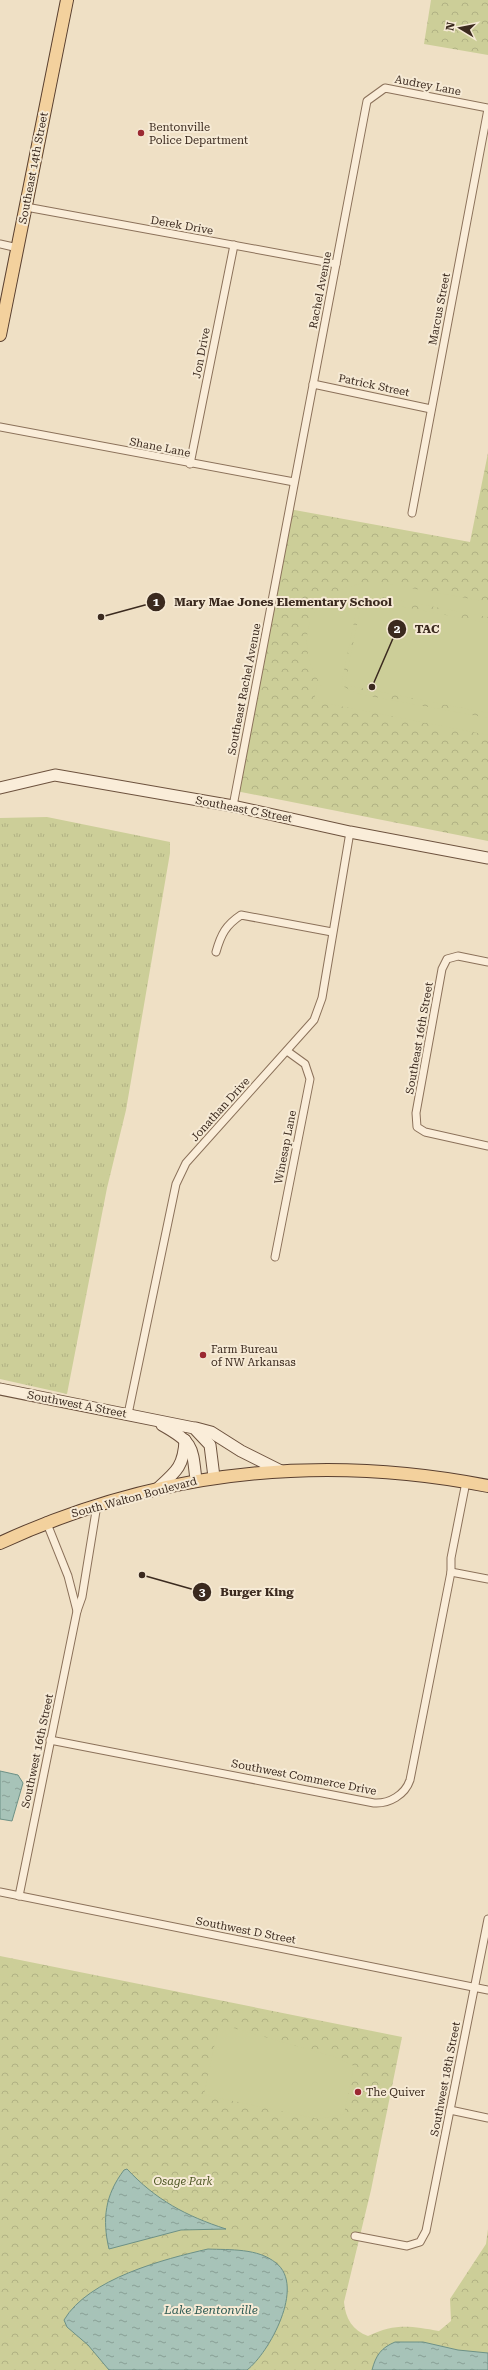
<svg xmlns="http://www.w3.org/2000/svg" width="488" height="2370" font-family="'Roboto Serif',serif">
<style>
.grass{fill:url(#grass-tufts)}
.park{fill:url(#park-crowns)}
.garden{fill:#ccce98}
.water{fill:url(#water-ripples);stroke:#6d9186}
.lines{fill:none;stroke-linecap:round;stroke-linejoin:round}
.street-casing{stroke:#8b715a;stroke-width:9}
.secondary-casing{stroke:#6d523e;stroke-width:13}
.primary-casing{stroke:#593f2f;stroke-width:14}
.street{stroke:#faedd9;stroke-width:7}
.secondary{stroke:#faedd9;stroke-width:11}
.primary{stroke:#f3d19d;stroke-width:12}
.poi-dot{fill:#9b2932;stroke:#f6ead5;stroke-width:1.5}
.labels{text-anchor:middle;stroke-width:4;stroke-linejoin:round;paint-order:stroke}
.street-label{font-size:11px;fill:#3b2a1f;stroke:#f6ead5}
.poi-label{font-size:11px;fill:#3b2a1f;stroke:#f6ead5;text-anchor:start}
.park-label{font-size:11px;font-style:italic;fill:#4f5825;stroke:#f6ead5}
.water-label{font-size:12px;font-style:italic;fill:#2e5b54;stroke:#f6ead5}
.leader{fill:none;stroke:#3b2a1f;stroke-width:1.5}
.callout-dot{fill:#3b2a1f;stroke:#f6ead5;stroke-width:1.5}
.mark-label{font-size:12px;text-anchor:middle;font-weight:bold;fill:#fff}
.callout-label{font-size:12px;text-anchor:middle;font-weight:bold;fill:#3b2a1f;stroke:#f6ead5;stroke-width:4;stroke-linejoin:round;paint-order:stroke}
</style>
<defs>
<pattern id="grass-tufts" width="24" height="20" patternUnits="userSpaceOnUse"><rect width="24" height="20" fill="#ccce98"/><path d="M3 7l-1-3M5 7V3M7 7l1-3M15 17l-1-3M17 17v-4M19 17l1-3" fill="none" stroke="#b0b183"/></pattern>
<pattern id="park-crowns" width="20" height="18" patternUnits="userSpaceOnUse"><rect width="20" height="18" fill="#ccce98"/><path d="M2 6a3 3 0 1 1 6 0M12 15a3 3 0 1 1 6 0" fill="none" stroke="#b0b183"/></pattern>
<pattern id="water-ripples" width="26" height="14" patternUnits="userSpaceOnUse"><rect width="26" height="14" fill="#a7c3b8"/><path d="M2 4q2-2 4 0t4 0M15 11q2-2 4 0t4 0" fill="none" stroke="#899f95"/></pattern>
</defs>
<rect width="100%" height="100%" fill="#efe0c5"/>
<polygon class="grass" points="47,817 170,842 170,853 126,1110 107,1188 67,1394 0,1379 0,818"/>
<g class="park">
<polygon points="431,0 488,0 488,55 424,44"/>
<polygon points="488,453 488,841 236,791 289,509 470,542"/>
<path d="M0 1956 402 2037 371 2190 344 2302C345 2318 353 2331 368 2336 395 2323 411 2326 439 2331L451 2321 450 2299 486 2244 488 2229V2370H0Z"/>
</g>
<g class="garden">
<path d="M366 582H377L488 602V617L382 597 359 598 341 685 355 693 364 695 488 718V735L314 701 317 685 322 686C300 657 300 611 336 592 345 587 356 585 366 582Z"/>
<polygon points="362,599 488,623 488,713 345,685"/>
<polygon points="219,2024 332,2056 354,2066 344,2114 319,2119 204,2095"/>
</g>
<g class="water">
<polygon points="0,1771 18,1775 23,1783 12,1821 0,1819"/>
<path d="M127 2169C156 2200 186 2216 226 2229L181 2230 109 2249C102 2219 105 2195 124 2170Z"/>
<path d="M208 2249C230 2250 258 2248 276 2263 306 2286 269 2353 247 2370H109L88 2345 67 2327 64 2320C88 2279 164 2259 208 2249Z"/>
<path d="M395 2342H423L458 2350 488 2353V2370H372C376 2355 381 2348 395 2342Z"/>
</g>
<g class="lines">
<g class="street-casing">
<g id="street">
<polyline points="26,207 336,264"/>
<polyline points="0,244 18,248"/>
<polyline points="313,384 431,409"/>
<polyline points="0,427 294,482"/>
<polyline points="190,464 234,245"/>
<polyline points="412,513 488,109"/>
<polyline points="233,806 367,101 385,88 488,108"/>
<path d="M216 952C221 934 226 925 241 915L332 932"/>
<polyline points="488,962 458,956 447,959 442,969 416,1113 417,1127 425,1132 488,1146"/>
<polyline points="275,1257 310,1079 305,1064 287,1051"/>
<polyline points="128,1414 176,1184 186,1163 314,1020 322,998 350,832"/>
<polyline points="46,1521 68,1576 77,1611"/>
<polyline points="451,1572 488,1579"/>
<path d="M50 1740 374 1803C389 1804 405 1795 410 1780L451 1572V1558L466 1482"/>
<polyline points="0,1892 488,1990"/>
<polyline points="19,1896 77,1611 82,1597 97,1505"/>
<polyline points="450,2110 488,2118"/>
<polyline points="355,2236 407,2246 420,2242 426,2231 488,1919"/>
</g>
</g>
<g class="secondary-casing">
<g id="secondary">
<polyline points="0,788 55,775 233,806 350,832 488,858"/>
<polyline points="0,1389 194,1428 210,1445 214,1477"/>
<path d="M162 1425C194 1443 192 1446 196 1480"/>
<polyline points="196,1428 211,1432 241,1451 281,1471"/>
<path d="M158 1488C176 1472 184 1466 185 1440"/>
</g>
</g>
<g class="primary-casing">
<g id="primary">
<polyline points="0,335 67,0"/>
<path d="M0 1543C156 1471 320 1453 488 1486"/>
</g>
</g>
<use href="#street" class="street"/>
<use href="#secondary" class="secondary"/>
<use href="#primary" class="primary"/>
</g>
<g class="poi-dot">
<circle cx="141" cy="133" r="4"/>
<circle cx="203" cy="1355" r="4"/>
<circle cx="358" cy="2092" r="4"/>
</g>
<g class="labels">
<g class="street-label">
<text transform="translate(428 85) rotate(11)" y="4">Audrey Lane</text>
<text transform="translate(33 168) rotate(-79)" y="4">Southeast 14th Street</text>
<text transform="translate(182 225) rotate(10)" y="4">Derek Drive</text>
<text transform="translate(320 290) rotate(-79)" y="4">Rachel Avenue</text>
<text transform="translate(439 309) rotate(-79)" y="4">Marcus Street</text>
<text transform="translate(201 353) rotate(-79)" y="4">Jon Drive</text>
<text transform="translate(374 385) rotate(12)" y="4">Patrick Street</text>
<text transform="translate(160 447) rotate(11)" y="4">Shane Lane</text>
<text transform="translate(244 689) rotate(-79)" y="4">Southeast Rachel Avenue</text>
<text transform="translate(244 809) rotate(11)" y="4">Southeast C Street</text>
<text transform="translate(419 1038) rotate(-80)" y="4">Southeast 16th Street</text>
<text transform="translate(220 1109) rotate(-48)" y="4">Jonathan Drive</text>
<text transform="translate(285 1147) rotate(-79)" y="4">Winesap Lane</text>
<text transform="translate(77 1404) rotate(11)" y="4">Southwest A Street</text>
<text transform="translate(134 1497) rotate(-15)" y="4">South Walton Boulevard</text>
<text transform="translate(37 1751) rotate(-78)" y="4">Southwest 16th Street</text>
<text transform="translate(304 1777) rotate(11)" y="4">Southwest Commerce Drive</text>
<text transform="translate(246 1930) rotate(11)" y="4">Southwest D Street</text>
<text transform="translate(445 2079) rotate(-79)" y="4">Southwest 18th Street</text>
</g>
<g class="poi-label">
<text x="149" y="131">Bentonville<tspan x="149" dy="13">Police Department</tspan></text>
<text x="211" y="1353">Farm Bureau<tspan x="211" dy="13">of NW Arkansas</tspan></text>
<text x="366" y="2096">The Quiver</text>
</g>
<g class="park-label">
<text x="183" y="2185">Osage Park</text>
</g>
<g class="water-label">
<text x="211" y="2314">Lake Bentonville</text>
</g>
</g>
<path class="leader" d="M101 617L156 602M372 687L397 629M142 1575L202 1592"/>
<g class="callout-dot">
<circle cx="101" cy="617" r="4"/>
<circle cx="372" cy="687" r="4"/>
<circle cx="142" cy="1575" r="4"/>
<circle cx="156" cy="602" r="10"/>
<circle cx="397" cy="629" r="10"/>
<circle cx="202" cy="1592" r="10"/>
</g>
<g class="mark-label">
<text x="156" y="606">1</text>
<text x="397" y="633">2</text>
<text x="202" y="1596">3</text>
</g>
<g class="callout-label">
<text x="283" y="606">Mary Mae Jones Elementary School</text>
<text x="427" y="633">TAC</text>
<text x="257" y="1596">Burger King</text>
</g>
<g transform="translate(460 28) rotate(280)" stroke="#f6ead5" stroke-width="3" paint-order="stroke">
<path d="M0-3L7 15L0 10L-7 15Z" fill="#3b2a1f"/>
<text y="-6" font-size="11" font-weight="bold" text-anchor="middle" fill="#3b2a1f">N</text>
</g>
</svg>
